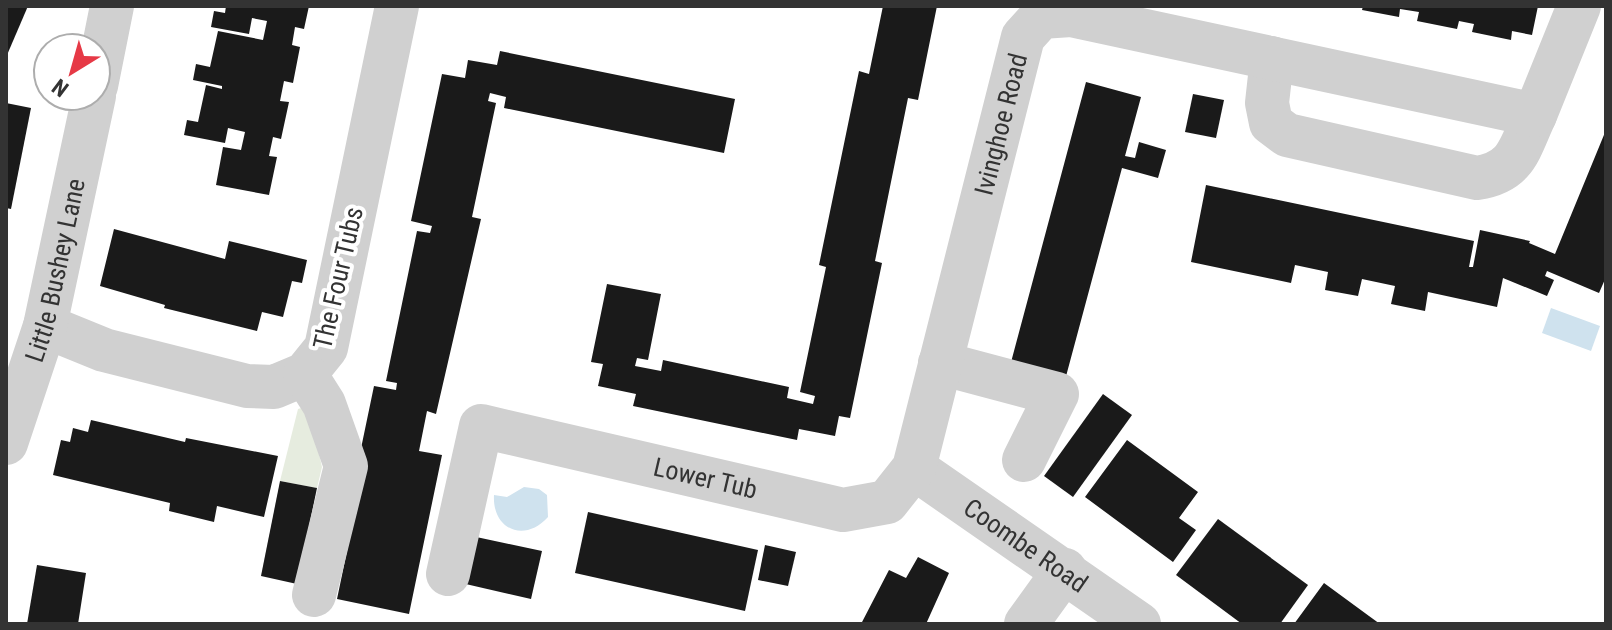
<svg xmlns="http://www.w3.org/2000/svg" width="1612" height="630" font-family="'Roboto Condensed',sans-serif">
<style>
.green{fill:#e6ecdf}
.water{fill:#cfe2ee}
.building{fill:#1a1a1a}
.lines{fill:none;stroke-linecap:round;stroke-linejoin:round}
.minor{stroke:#d0d0d0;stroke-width:44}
.labels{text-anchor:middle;stroke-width:8;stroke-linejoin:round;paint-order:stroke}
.street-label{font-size:26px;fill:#333;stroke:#fff}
</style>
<rect width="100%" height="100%" fill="#fff"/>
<polygon class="green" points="308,406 322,467 317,488 280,481 298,409"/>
<g class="water">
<polygon points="1551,308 1600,326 1591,351 1542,333"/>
<path d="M524 487 539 489 547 495 548 517C525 543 492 530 494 495L507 497Z"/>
</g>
<g class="building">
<polygon points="6,6 28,6 7,55 6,55"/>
<polygon points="226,6 309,6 304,29 295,27 292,45 300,47 293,83 284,81 280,101 289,102 281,139 273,137 269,156 277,157 269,195 216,185 223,147 241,150 245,132 228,128 225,143 184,135 187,120 198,122 206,85 222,89 222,86 193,80 196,64 210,67 218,31 263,40 267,21 252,18 249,34 211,27 214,11 225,13"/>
<polygon points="883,6 937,6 918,100 908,98 875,261 882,263 850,418 839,416 835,436 799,429 797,440 633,406 636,394 598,386 603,364 591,362 607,284 661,294 648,360 637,358 635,366 661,371 663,360 789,387 787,398 813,404 815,396 800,392 826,267 819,265 859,71 869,74"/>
<polygon points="1363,6 1538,6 1532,35 1512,31 1511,40 1472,32 1474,24 1459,21 1457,29 1417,21 1419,12 1400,9 1399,17 1362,10"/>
<polygon points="500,51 735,99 724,153 504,108 506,97 490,93 488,101 496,103 472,217 481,219 436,414 427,411 419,451 442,455 409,614 337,599 366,460 359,458 374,386 396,390 397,383 386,381 417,231 430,233 432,226 411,221 442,74 465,78 468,60 497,65"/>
<polygon points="1086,82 1141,97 1125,156 1135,158 1139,142 1166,150 1158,178 1122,168 1065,380 1010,366"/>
<polygon points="1193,94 1224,100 1216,138 1185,132"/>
<polygon points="6,103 31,108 11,209 6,208"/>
<polygon points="1606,130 1606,277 1599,293 1547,271 1545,276 1554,280 1547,296 1503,278 1497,307 1428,292 1425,311 1391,304 1395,286 1362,279 1358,296 1325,290 1328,272 1295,265 1291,283 1191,262 1206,185 1474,241 1469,267 1473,267 1480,230 1530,241 1529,243 1555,254"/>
<polygon points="114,229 225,259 229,241 307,260 302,283 292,281 283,317 262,312 257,331 164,308 165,305 100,286"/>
<polygon points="1103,394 1132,415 1073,497 1044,476"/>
<polygon points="91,420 185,442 186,438 278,456 264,517 217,506 214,522 169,511 170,503 53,475 61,440 70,442 73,428 88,432"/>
<polygon points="1127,440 1198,492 1179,518 1196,530 1173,562 1085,497"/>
<polygon points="280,481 317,488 297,584 261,576"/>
<polygon points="588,512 758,550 745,611 575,573"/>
<polygon points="1218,519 1308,585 1280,624 1242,624 1176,575"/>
<polygon points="467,535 542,551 531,599 457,582"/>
<polygon points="765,545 796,552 788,586 758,580"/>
<polygon points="918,557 949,573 926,624 861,624 889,570 906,578"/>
<polygon points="37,565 86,573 78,624 27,624"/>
<polygon points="1324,583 1369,616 1380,624 1294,624"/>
</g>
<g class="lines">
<g class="minor">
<path d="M1272 58 1267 103 1271 123 1287 135 1477 178C1517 172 1519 149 1535 115"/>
<polyline points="96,86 112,6"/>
<polyline points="45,326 104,350 247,386 274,387 305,374 326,348 397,6"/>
<polyline points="940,363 1057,394 1024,460"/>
<polyline points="305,374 324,404 346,466 314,595"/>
<path id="s1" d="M6 443 45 326 94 96"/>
<path id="s2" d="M914 468 1139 624"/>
<path id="s3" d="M448 574 481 426 843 510 887 502 914 468 1023 37 1041 17 1071 15 1535 115 1579 6"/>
<polyline points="1026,624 1065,570"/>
</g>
</g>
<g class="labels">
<g class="street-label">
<text dy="9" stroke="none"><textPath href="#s3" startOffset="966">Ivinghoe Road</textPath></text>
<text dy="9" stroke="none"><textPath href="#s1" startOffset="180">Little Bushey Lane</textPath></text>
<text transform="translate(338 278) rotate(-77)" y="9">The Four Tubs</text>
<text dy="9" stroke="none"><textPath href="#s3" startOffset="382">Lower Tub</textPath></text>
<text dy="9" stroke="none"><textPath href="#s2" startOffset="136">Coombe Road</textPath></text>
</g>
</g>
<rect width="1612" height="630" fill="none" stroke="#333333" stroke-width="16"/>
<g transform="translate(72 72) rotate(217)"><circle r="38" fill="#ffffff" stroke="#adadad" stroke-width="2"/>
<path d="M0-6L14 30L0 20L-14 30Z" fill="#e63946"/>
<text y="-12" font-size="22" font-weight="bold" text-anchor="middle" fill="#333333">N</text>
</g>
</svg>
